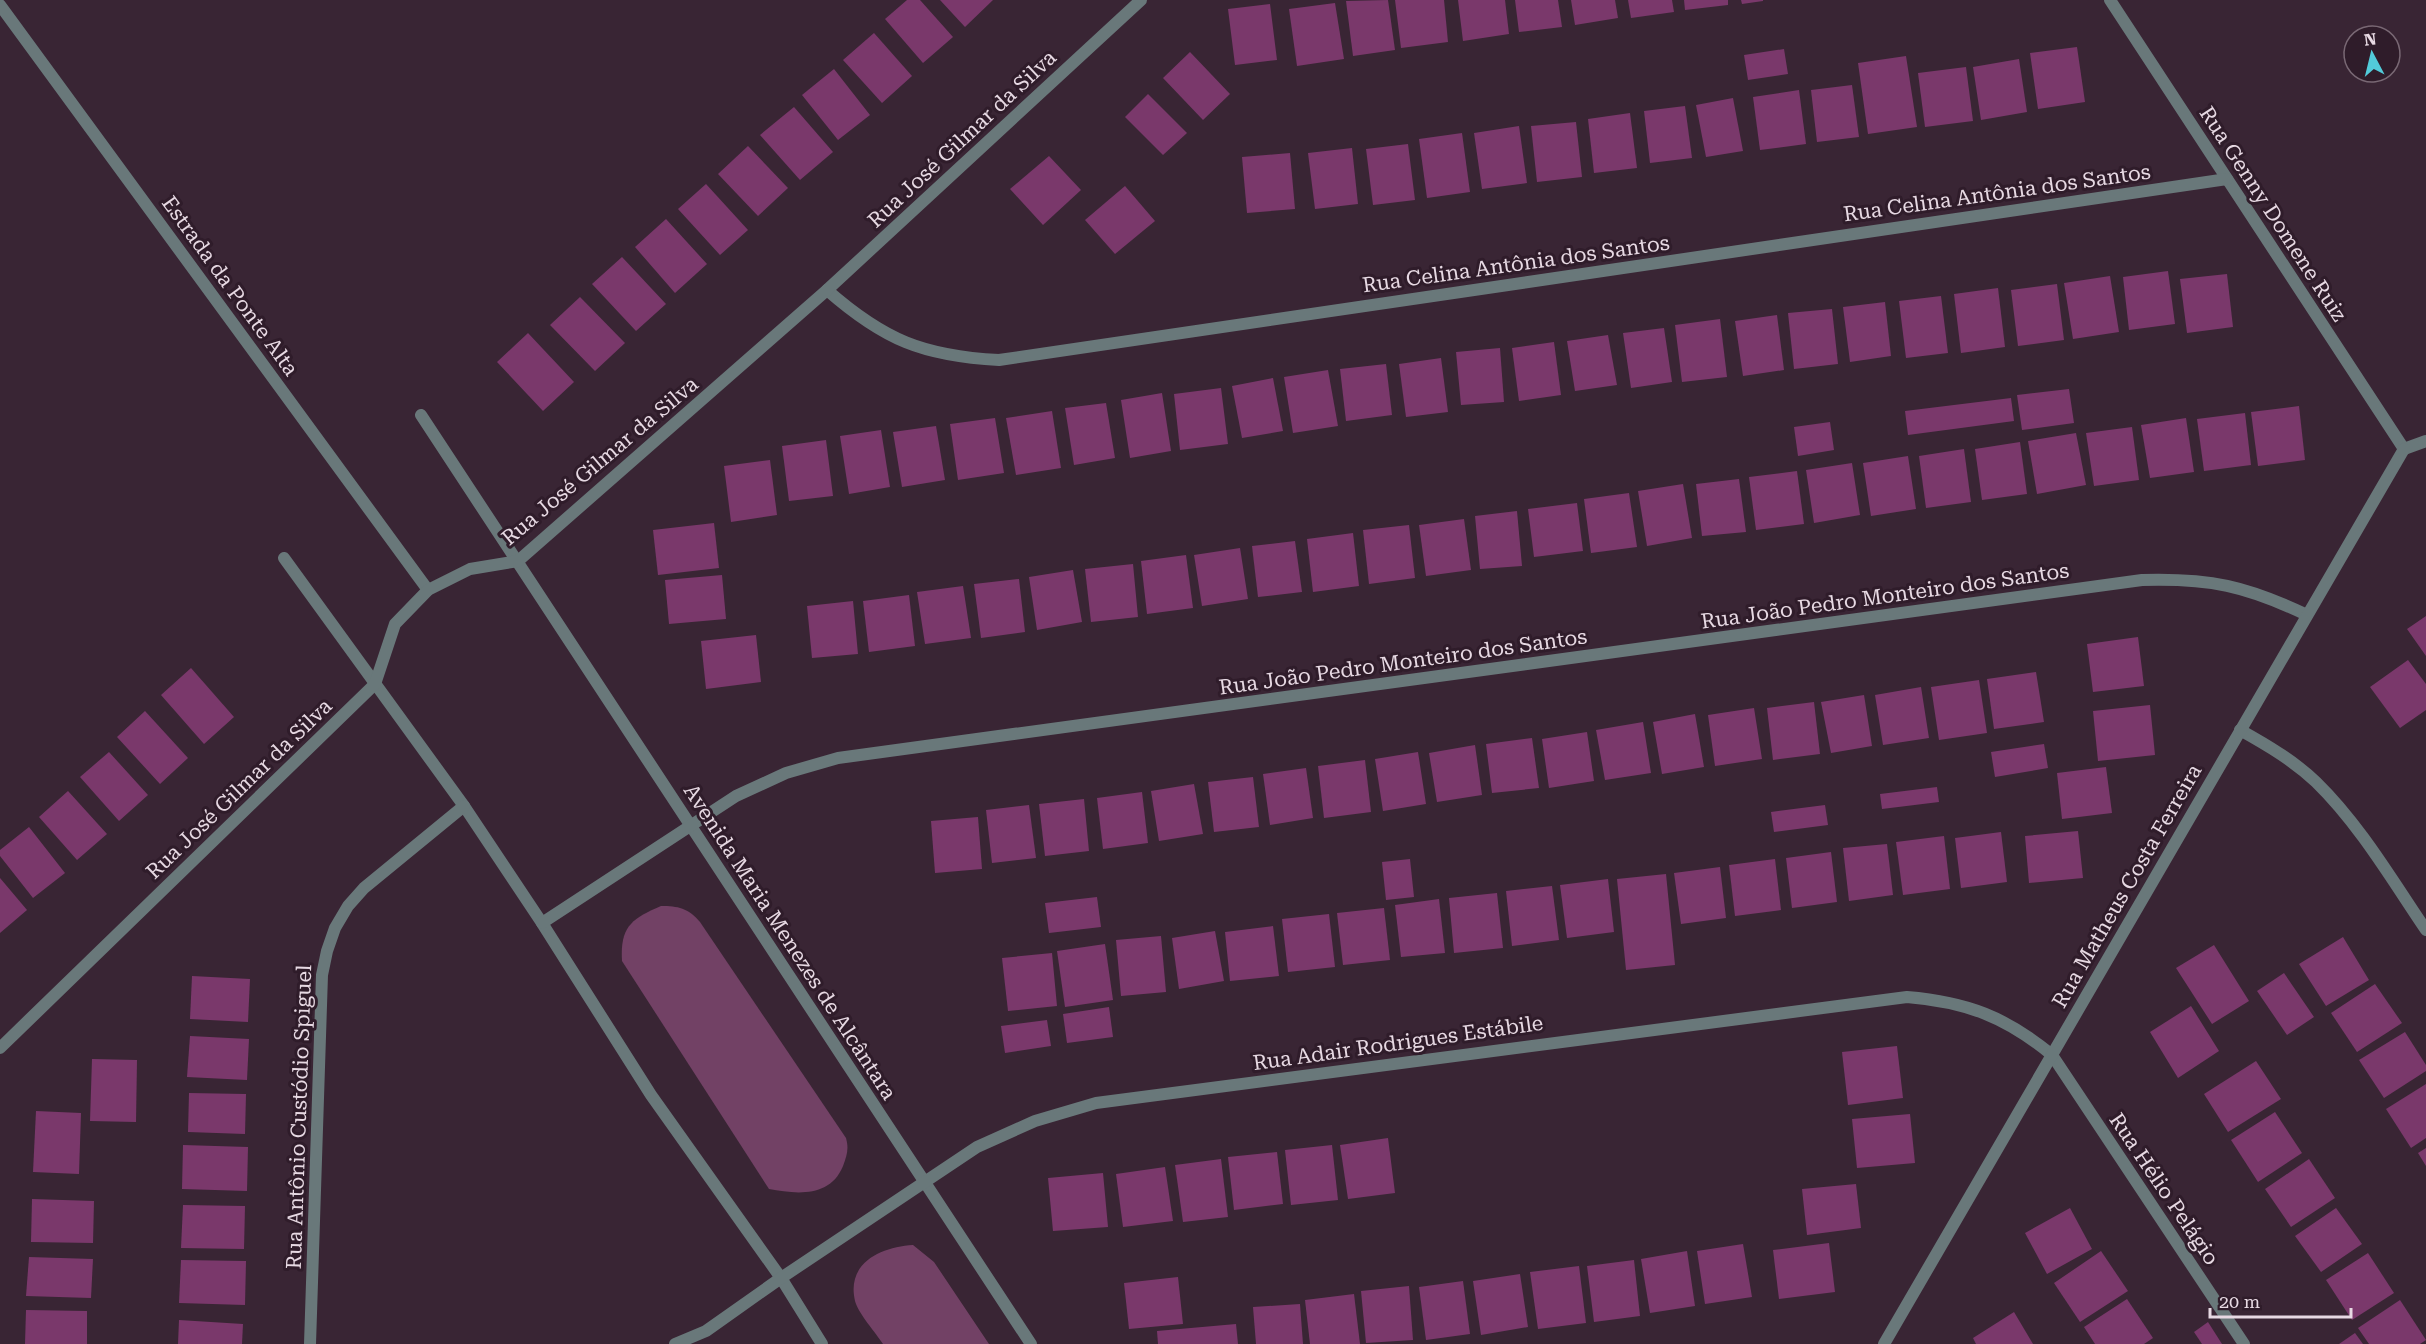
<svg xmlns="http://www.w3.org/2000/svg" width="2426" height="1344" font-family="'Roboto Serif',serif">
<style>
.green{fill:#724165}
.building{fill:#7a386b}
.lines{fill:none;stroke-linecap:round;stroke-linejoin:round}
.minor{stroke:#69787a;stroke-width:12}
.labels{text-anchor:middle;stroke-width:6;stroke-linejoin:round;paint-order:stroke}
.street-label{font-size:21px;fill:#e7d9e3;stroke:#2f1c2a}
</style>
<rect width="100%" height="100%" fill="#392534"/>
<g class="green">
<path d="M661 906C678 906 688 908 700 922L846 1138C849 1149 847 1155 843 1166 830 1198 796 1194 769 1189L622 961C620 927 631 919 661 906Z"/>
<path d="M913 1245 934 1262 989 1344H883C876 1333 858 1313 855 1301 846 1262 882 1247 913 1245Z"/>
</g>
<g class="building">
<polygon points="907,0 920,0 953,37 923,63 885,19"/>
<polygon points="940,0 993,0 965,27"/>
<polygon points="1388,0 1395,50 1353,56 1346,1"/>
<polygon points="1395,0 1444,0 1448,42 1401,48"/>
<polygon points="1458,0 1505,0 1509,34 1463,41"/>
<polygon points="1515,0 1558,0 1562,27 1519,32"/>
<polygon points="1571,0 1615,0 1618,18 1575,25"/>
<polygon points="1628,0 1672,0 1674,12 1631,18"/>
<polygon points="1684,0 1728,0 1728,5 1685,10"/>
<polygon points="1741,0 1763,0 1763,1 1742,4"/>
<polygon points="1335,3 1344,59 1297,66 1289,9"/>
<polygon points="1270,4 1277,60 1235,65 1228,9"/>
<polygon points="874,33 912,76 882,103 843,60"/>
<polygon points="2077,47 2085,102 2038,109 2030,53"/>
<polygon points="1784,49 1788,74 1748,80 1744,55"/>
<polygon points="1190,52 1230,94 1203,120 1163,78"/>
<polygon points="1906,56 1917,127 1868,134 1858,63"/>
<polygon points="2019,59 2027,112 1981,120 1973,67"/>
<polygon points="1966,67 1973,121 1925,127 1918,73"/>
<polygon points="834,69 870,115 838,140 802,95"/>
<polygon points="1852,85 1859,137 1817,142 1811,90"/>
<polygon points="1799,90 1806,144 1760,150 1753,97"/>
<polygon points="1148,94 1187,133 1163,155 1125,117"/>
<polygon points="1733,98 1743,151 1706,157 1696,105"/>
<polygon points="1685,106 1692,158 1650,163 1644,111"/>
<polygon points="794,107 833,152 800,180 760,135"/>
<polygon points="1630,113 1637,168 1594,173 1588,119"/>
<polygon points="1576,122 1582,177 1537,182 1531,126"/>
<polygon points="1519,126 1527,183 1482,189 1474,133"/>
<polygon points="1462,133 1470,192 1427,198 1419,139"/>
<polygon points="1408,144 1415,200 1373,205 1366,149"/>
<polygon points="748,146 788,188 758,216 718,174"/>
<polygon points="1352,148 1358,204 1315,209 1308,153"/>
<polygon points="1290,153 1295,209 1247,213 1242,157"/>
<polygon points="1049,156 1081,190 1043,225 1010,189"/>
<polygon points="706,184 748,230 720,255 678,209"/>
<polygon points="1125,186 1155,221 1115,254 1085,220"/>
<polygon points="666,219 707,264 675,293 635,247"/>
<polygon points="622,257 666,304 636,331 592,284"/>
<polygon points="2168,271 2175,324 2129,330 2123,277"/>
<polygon points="2227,274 2233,327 2187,333 2180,279"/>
<polygon points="2110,276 2119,332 2073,339 2064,283"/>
<polygon points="2057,284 2064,340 2018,346 2011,290"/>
<polygon points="1998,288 2005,347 1961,353 1954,294"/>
<polygon points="1941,296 1948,353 1906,358 1899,301"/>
<polygon points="580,297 625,343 595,371 550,325"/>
<polygon points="1885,302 1891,356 1850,362 1843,307"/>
<polygon points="1832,309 1838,364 1794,369 1788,313"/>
<polygon points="1777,315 1784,370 1743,376 1735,321"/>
<polygon points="1720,319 1727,377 1682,382 1675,325"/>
<polygon points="1664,328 1672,382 1631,388 1623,333"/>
<polygon points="528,333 574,382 543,411 497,362"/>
<polygon points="1608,335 1617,385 1575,391 1567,341"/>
<polygon points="1554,342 1561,395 1519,401 1512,348"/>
<polygon points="1500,348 1504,402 1461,405 1456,352"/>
<polygon points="1441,358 1448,412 1406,417 1399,364"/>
<polygon points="1386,364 1392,415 1346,421 1340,369"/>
<polygon points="1328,370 1338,426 1293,433 1284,377"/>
<polygon points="1273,378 1283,431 1242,438 1232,386"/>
<polygon points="1221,388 1228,444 1180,450 1174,394"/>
<polygon points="2069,389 2074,423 2022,430 2017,395"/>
<polygon points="1162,393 1171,451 1130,458 1121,400"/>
<polygon points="2011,398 2014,421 1908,435 1905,411"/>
<polygon points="1106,403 1115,458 1074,465 1065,408"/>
<polygon points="2299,406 2305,460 2258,466 2251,412"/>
<polygon points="1052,411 1061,468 1016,475 1006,418"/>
<polygon points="2245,413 2251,465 2204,471 2197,419"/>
<polygon points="995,418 1004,473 958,480 950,424"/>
<polygon points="2186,418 2194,472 2150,478 2141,425"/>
<polygon points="1830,422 1834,450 1798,456 1794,427"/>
<polygon points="936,426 945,480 902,487 893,432"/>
<polygon points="2132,427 2139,480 2094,486 2086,433"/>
<polygon points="881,430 890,487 849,494 840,436"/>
<polygon points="2076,433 2086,485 2037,494 2028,441"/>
<polygon points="826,440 833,496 789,501 782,446"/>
<polygon points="2020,442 2027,494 1982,500 1975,449"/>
<polygon points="1964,449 1971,502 1926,508 1919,456"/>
<polygon points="1908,456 1916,509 1871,516 1863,463"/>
<polygon points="770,460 777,515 731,522 724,466"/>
<polygon points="1852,463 1860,515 1814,523 1806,470"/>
<polygon points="1797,471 1804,524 1756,530 1749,477"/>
<polygon points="1739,479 1746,532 1702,536 1696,484"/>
<polygon points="1683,484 1692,538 1647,546 1638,491"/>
<polygon points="1629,493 1637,547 1591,553 1584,499"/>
<polygon points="1577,503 1583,551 1534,557 1528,509"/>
<polygon points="1517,511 1522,566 1480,569 1475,516"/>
<polygon points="1464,519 1471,570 1426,576 1419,525"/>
<polygon points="714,523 719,568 658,575 653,530"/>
<polygon points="1409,525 1415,578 1369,584 1363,530"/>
<polygon points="1353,533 1359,586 1313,592 1307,539"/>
<polygon points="1295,541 1302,592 1258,597 1252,546"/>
<polygon points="1240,548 1248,599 1202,606 1194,555"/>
<polygon points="1186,555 1193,608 1147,614 1141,561"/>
<polygon points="1133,564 1138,617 1091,622 1085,569"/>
<polygon points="1073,570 1082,622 1037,630 1029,577"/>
<polygon points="722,575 726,619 669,624 665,580"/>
<polygon points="1019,579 1025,632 981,638 974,584"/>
<polygon points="963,586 971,638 925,644 917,592"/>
<polygon points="909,595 915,646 869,652 863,601"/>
<polygon points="853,601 858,654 812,658 807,606"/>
<polygon points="2426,616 2426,656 2407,629"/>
<polygon points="756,635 761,682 706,689 701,641"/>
<polygon points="2138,637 2144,686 2093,692 2087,644"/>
<polygon points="2408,660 2426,684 2426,710 2400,728 2370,687"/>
<polygon points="191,668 234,717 204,744 161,695"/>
<polygon points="2036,672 2044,722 1994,729 1987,679"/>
<polygon points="1979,680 1987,733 1939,740 1931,687"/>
<polygon points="1921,687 1929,738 1883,745 1875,695"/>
<polygon points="1864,695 1872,746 1831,753 1821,702"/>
<polygon points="1814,702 1820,754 1773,760 1767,708"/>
<polygon points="2150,705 2155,755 2098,761 2093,711"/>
<polygon points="1754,708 1762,759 1715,766 1708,715"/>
<polygon points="145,711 188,758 160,784 117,737"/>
<polygon points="1695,714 1704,767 1662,774 1653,722"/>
<polygon points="1643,722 1651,773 1605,780 1596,730"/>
<polygon points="1587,732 1594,781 1549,788 1542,739"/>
<polygon points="1532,738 1539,788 1492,793 1486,744"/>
<polygon points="2044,744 2048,768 1995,777 1991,752"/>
<polygon points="1475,745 1482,795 1437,802 1429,753"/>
<polygon points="109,752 148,795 119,821 80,777"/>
<polygon points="1418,752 1426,804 1383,811 1375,759"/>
<polygon points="1365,760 1371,812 1324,818 1318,766"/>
<polygon points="2106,767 2112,813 2062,819 2057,773"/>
<polygon points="1306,768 1313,818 1270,825 1263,774"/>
<polygon points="1253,777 1259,827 1214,832 1208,782"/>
<polygon points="1194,784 1203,834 1159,841 1151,791"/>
<polygon points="1937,787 1939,802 1882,809 1880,794"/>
<polygon points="68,791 107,834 77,860 39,817"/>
<polygon points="1142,792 1148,843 1103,849 1097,798"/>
<polygon points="1084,799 1089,851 1045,856 1039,804"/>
<polygon points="1029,805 1036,858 992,863 986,810"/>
<polygon points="1825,805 1828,825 1774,832 1771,812"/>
<polygon points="978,817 982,869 935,873 931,821"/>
<polygon points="29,827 65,873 33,898 0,856 0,850"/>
<polygon points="2078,831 2083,878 2029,883 2025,836"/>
<polygon points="2001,832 2007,882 1961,888 1955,838"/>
<polygon points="1944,836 1950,889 1903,895 1896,842"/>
<polygon points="1887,844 1893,895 1849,901 1843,848"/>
<polygon points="1831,852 1837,902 1792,908 1786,858"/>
<polygon points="1410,859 1414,897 1386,900 1382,862"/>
<polygon points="1775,859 1781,910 1735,916 1729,865"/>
<polygon points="1720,867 1726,918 1681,924 1674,873"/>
<polygon points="1666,874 1675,965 1626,970 1617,879"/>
<polygon points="0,878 27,910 0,933"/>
<polygon points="1608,879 1614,932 1567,938 1560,885"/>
<polygon points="1552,886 1559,940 1512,946 1506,891"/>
<polygon points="1497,893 1503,948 1454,953 1449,898"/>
<polygon points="1097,897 1101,927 1049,933 1045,903"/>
<polygon points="1439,899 1445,953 1401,957 1395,905"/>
<polygon points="1384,908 1390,960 1343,965 1337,913"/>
<polygon points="1329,914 1335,967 1288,972 1282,919"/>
<polygon points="1273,926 1279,976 1230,981 1225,932"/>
<polygon points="1215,931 1224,981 1179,989 1172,938"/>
<polygon points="1161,936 1166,992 1121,996 1116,940"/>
<polygon points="2343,937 2369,980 2326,1006 2299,964"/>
<polygon points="1105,944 1113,1000 1065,1007 1057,951"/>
<polygon points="2214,945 2249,1001 2212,1024 2176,968"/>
<polygon points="1052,953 1057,1006 1008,1011 1002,958"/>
<polygon points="2284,973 2314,1017 2287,1035 2257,991"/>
<polygon points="192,976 250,979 248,1022 190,1019"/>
<polygon points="2375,984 2402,1023 2357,1052 2331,1013"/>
<polygon points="2191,1006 2219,1051 2178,1078 2150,1032"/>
<polygon points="1109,1007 1113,1037 1067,1043 1063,1014"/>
<polygon points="1047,1020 1051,1046 1005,1053 1001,1026"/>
<polygon points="2405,1032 2426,1065 2426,1071 2384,1098 2359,1060"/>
<polygon points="190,1036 249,1039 247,1080 187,1077"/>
<polygon points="1897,1046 1903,1098 1848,1105 1842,1052"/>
<polygon points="92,1059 137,1060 136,1122 90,1121"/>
<polygon points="2256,1061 2281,1099 2228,1132 2204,1094"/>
<polygon points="2426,1084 2426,1138 2411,1148 2386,1109"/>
<polygon points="189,1093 246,1094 245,1134 188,1132"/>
<polygon points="36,1111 81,1113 79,1174 33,1172"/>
<polygon points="2275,1112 2302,1153 2258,1182 2231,1140"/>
<polygon points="1910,1114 1915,1163 1857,1168 1852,1119"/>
<polygon points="1388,1138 1395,1193 1348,1199 1340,1145"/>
<polygon points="183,1145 248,1147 247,1191 182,1189"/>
<polygon points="1332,1145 1338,1200 1291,1205 1285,1150"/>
<polygon points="2426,1148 2426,1166 2418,1153"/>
<polygon points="1277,1152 1283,1204 1234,1210 1228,1157"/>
<polygon points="1221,1159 1228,1217 1183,1222 1175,1165"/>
<polygon points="2309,1159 2335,1198 2291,1227 2265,1189"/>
<polygon points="1165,1167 1173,1221 1123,1227 1116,1174"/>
<polygon points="1103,1173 1108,1227 1053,1231 1048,1178"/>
<polygon points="1856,1184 1861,1228 1807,1235 1802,1189"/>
<polygon points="32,1199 94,1201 93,1243 31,1242"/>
<polygon points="183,1205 245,1206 244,1249 181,1248"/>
<polygon points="2070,1208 2092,1249 2047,1274 2025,1233"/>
<polygon points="2336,1208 2362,1244 2321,1272 2295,1236"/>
<polygon points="1829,1243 1835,1292 1779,1299 1773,1250"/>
<polygon points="1743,1244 1752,1297 1705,1304 1697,1251"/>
<polygon points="1687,1251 1695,1306 1650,1313 1641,1259"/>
<polygon points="2101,1251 2128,1291 2080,1322 2054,1283"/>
<polygon points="2368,1253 2394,1293 2352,1320 2326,1280"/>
<polygon points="29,1257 93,1259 91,1298 26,1296"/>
<polygon points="181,1260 246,1261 245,1305 179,1303"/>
<polygon points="1634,1260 1640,1316 1594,1322 1587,1266"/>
<polygon points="1579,1266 1586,1323 1538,1329 1530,1272"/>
<polygon points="1520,1274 1528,1327 1481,1335 1473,1281"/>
<polygon points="1178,1277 1183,1324 1129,1329 1124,1283"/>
<polygon points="1463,1281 1470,1334 1426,1340 1419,1287"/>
<polygon points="1409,1286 1413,1340 1366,1343 1361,1291"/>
<polygon points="1354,1294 1360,1344 1310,1344 1305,1300"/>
<polygon points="2127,1299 2153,1338 2144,1344 2095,1344 2084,1327"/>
<polygon points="2400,1300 2426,1340 2420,1344 2369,1344 2358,1328"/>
<polygon points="1300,1304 1303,1344 1256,1344 1253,1307"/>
<polygon points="26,1310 87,1311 87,1344 25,1344"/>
<polygon points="2014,1312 2033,1344 1976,1344 1973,1338"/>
<polygon points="179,1320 243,1324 242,1344 178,1344"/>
<polygon points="2208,1322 2222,1344 2202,1344 2194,1332"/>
<polygon points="1236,1324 1238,1344 1158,1344 1157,1331"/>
<polygon points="2355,1333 2363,1344 2339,1344"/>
</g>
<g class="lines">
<g class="minor">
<polyline points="2110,0 2404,449"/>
<polyline points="0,5 428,590"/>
<path d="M827 290C884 340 923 356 999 360L2227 179"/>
<polyline points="421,415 1031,1344"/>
<polyline points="2404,449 2426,441"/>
<polyline points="284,558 464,806 542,923 651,1095 781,1278 822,1344"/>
<path d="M2240 730C2267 745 2294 761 2316 782 2360 825 2392 880 2426 930"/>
<path d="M542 923 736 796 786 773 838 758 2142 580C2210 578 2246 586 2307 615"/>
<polyline points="0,1048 375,684 395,624 428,590 470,569 518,561 827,290 1141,0"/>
<polyline points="310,1344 322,975 327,951 335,928 348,906 364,888 464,806"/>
<path d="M675 1344 706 1331 781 1278 977 1147 1035 1121 1096 1103 1907 997C1967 1002 2006 1017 2052 1055L2244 1344"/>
<polyline points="1884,1344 2404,449"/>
</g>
</g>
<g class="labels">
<g class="street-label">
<text transform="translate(962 139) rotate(-43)" y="7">Rua José Gilmar da Silva</text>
<text transform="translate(1997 193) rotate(-8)" y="7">Rua Celina Antônia dos Santos</text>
<text transform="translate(2273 214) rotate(57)" y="7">Rua Genny Domene Ruiz</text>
<text transform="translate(1516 264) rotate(-8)" y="7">Rua Celina Antônia dos Santos</text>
<text transform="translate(230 286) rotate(54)" y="7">Estrada da Ponte Alta</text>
<text transform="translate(600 461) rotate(-40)" y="7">Rua José Gilmar da Silva</text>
<text transform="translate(1885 596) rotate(-8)" y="7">Rua João Pedro Monteiro dos Santos</text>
<text transform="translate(1403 662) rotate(-8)" y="7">Rua João Pedro Monteiro dos Santos</text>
<text transform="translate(239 789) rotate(-44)" y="7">Rua José Gilmar da Silva</text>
<text transform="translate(2127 886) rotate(-60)" y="7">Rua Matheus Costa Ferreira</text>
<text transform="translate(790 942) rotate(57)" y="7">Avenida Maria Menezes de Alcântara</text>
<text transform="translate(1398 1043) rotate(-8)" y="7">Rua Adair Rodrigues Estábile</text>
<text transform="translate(299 1117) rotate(-88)" y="7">Rua Antônio Custódio Spiguel</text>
<text transform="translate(2164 1189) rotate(56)" y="7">Rua Hélio Pelágio</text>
</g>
</g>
<g transform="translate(2372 54) rotate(353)"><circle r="28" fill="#2f1c2a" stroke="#796874" stroke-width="1.5"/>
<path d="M0-4.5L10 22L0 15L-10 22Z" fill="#52cbda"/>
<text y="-9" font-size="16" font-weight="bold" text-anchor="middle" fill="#e7d9e3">N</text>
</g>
<path d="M2210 1308v9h141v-9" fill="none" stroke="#e7d9e3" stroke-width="3"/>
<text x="2219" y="1308" font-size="18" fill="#e7d9e3" stroke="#2f1c2a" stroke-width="4.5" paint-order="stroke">20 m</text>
</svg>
